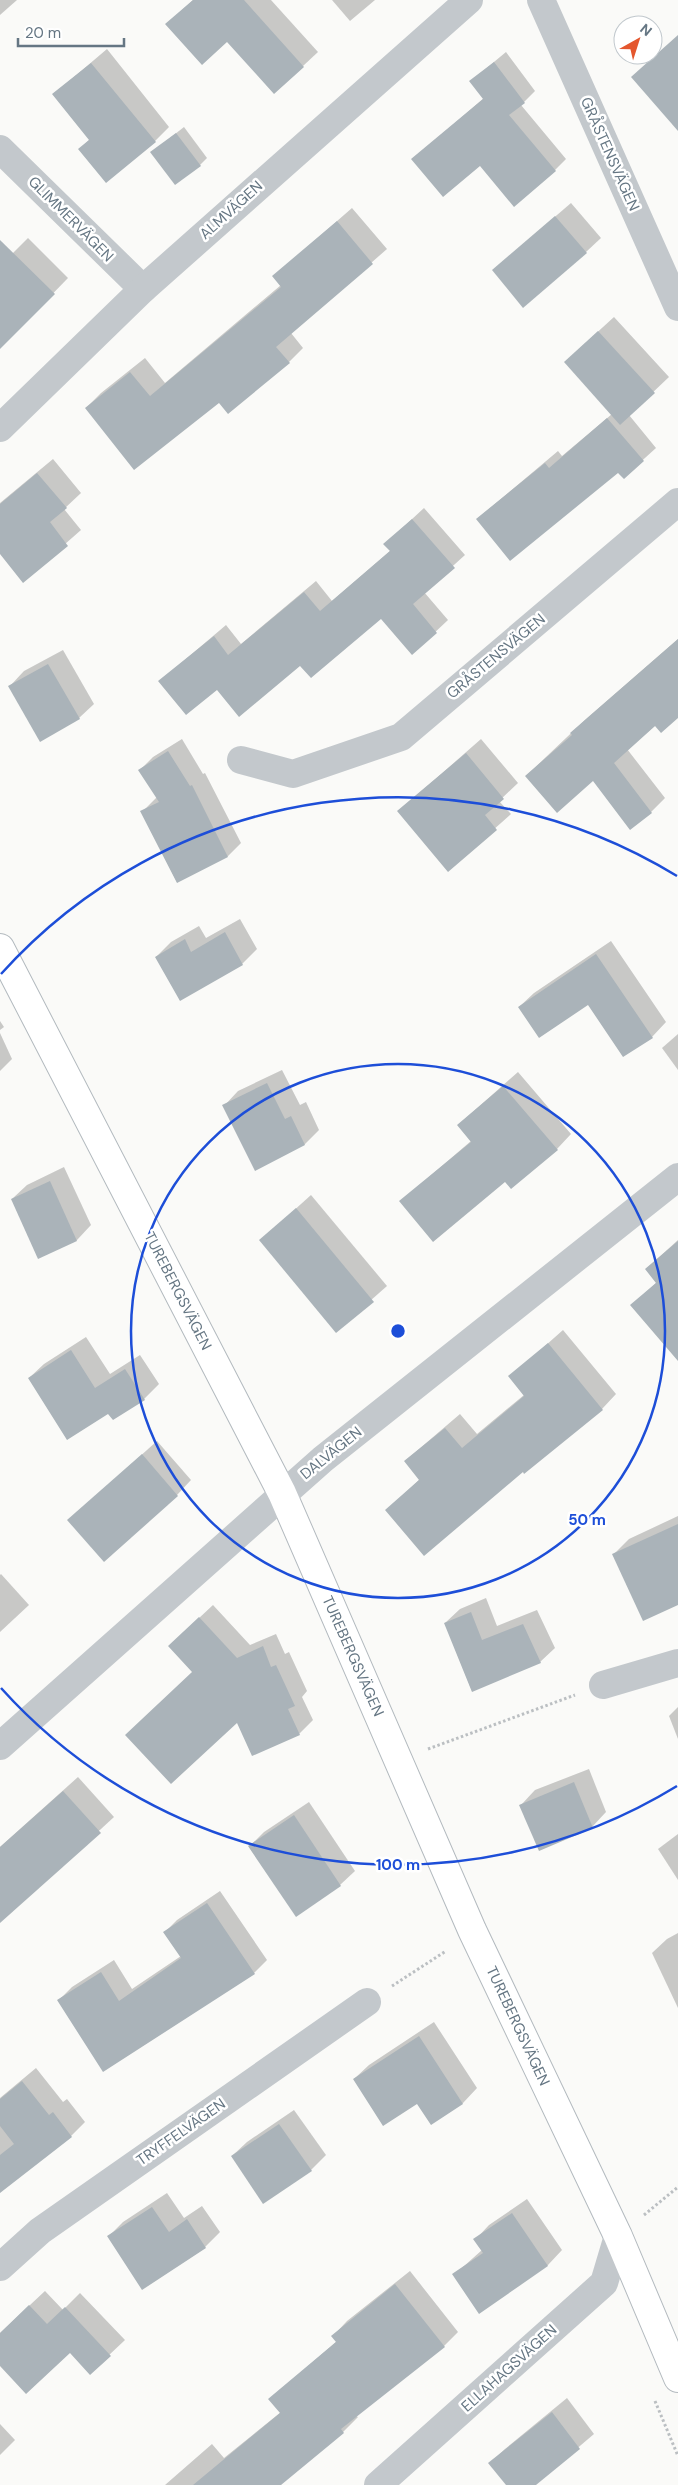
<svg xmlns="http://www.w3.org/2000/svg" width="678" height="2485" font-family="'DM Sans',sans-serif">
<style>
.shadow{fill:#0003}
.building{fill:#aab3b9}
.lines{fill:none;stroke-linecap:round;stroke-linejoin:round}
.secondary-casing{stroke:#b3babf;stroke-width:30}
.path{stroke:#bbbfc2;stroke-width:3;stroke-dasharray:2.5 2.5;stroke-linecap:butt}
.street{stroke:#c3c8cc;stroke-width:28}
.secondary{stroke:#fff;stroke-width:28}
.ring{fill:none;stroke:#1d4ed8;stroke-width:2.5}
.labels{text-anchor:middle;stroke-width:5;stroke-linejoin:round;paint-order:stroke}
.street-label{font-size:15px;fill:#657683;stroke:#fff}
.centre{fill:#1d4ed8;stroke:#fff;stroke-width:2.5}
.ring-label{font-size:15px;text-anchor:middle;font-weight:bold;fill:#1d4ed8;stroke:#fff;stroke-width:5;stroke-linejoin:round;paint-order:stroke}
</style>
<rect width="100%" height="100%" fill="#fafaf8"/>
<g class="shadow">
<polygon points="0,0 17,0 0,15"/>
<polygon points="193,0 271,0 318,52 303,66 182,10"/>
<polygon points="332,0 375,0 350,21"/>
<polygon points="107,49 169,127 155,141 80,149 90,139 54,94"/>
<polygon points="506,52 535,91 521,105 566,159 555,170 413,159 484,98 471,81"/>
<polygon points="184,127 207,158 200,165 152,152"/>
<polygon points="571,203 601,238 586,252 493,270"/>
<polygon points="352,208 387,249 291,333 303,348 289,362 219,401 86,408 101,393 145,358 165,383 281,285 274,276"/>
<polygon points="28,238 68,278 0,348 0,266"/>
<polygon points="614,317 669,377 629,415 656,448 624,477 619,471 477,519 558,451 562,456 612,414 580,348"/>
<polygon points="53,459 81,493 64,509 81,530 23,581 0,552 0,503"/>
<polygon points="424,508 465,555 424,592 448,620 413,653 382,617 300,664 217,688 160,681 226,625 241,644 316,581 332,601 391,550 385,544"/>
<polygon points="678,639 678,716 656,725 627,749 665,798 651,812 593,780 526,776 586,719"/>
<polygon points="63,650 94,704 79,718 10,686 24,671"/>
<polygon points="182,739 203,774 205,773 241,843 228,856 177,882 142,812 157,797 140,770 153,757"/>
<polygon points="481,739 518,783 499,801 511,814 448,870 399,811"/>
<polygon points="240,919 257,949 242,964 180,999 156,957 171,942 199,926 206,938"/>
<polygon points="611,941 666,1022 652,1037 588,1003 519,1007 534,993"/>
<polygon points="0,1021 4,1027 0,1030"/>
<polygon points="0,1033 12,1059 0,1071"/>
<polygon points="678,1034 678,1070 662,1048"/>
<polygon points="282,1070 300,1105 306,1102 319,1130 305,1144 255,1169 224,1106 238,1091"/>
<polygon points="518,1072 571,1134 557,1149 505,1180 401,1201 471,1141 458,1125"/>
<polygon points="64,1167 91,1225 77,1240 39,1257 12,1199 27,1185"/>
<polygon points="311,1195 387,1286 336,1331 261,1240"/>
<polygon points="678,1240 678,1360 632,1305 657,1282 646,1269"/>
<polygon points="563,1330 616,1394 602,1409 523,1470 387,1510 420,1479 405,1461 460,1414 477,1434 524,1395 510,1377"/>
<polygon points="86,1337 110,1374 140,1355 159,1384 144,1399 113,1419 109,1412 29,1378 44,1364"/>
<polygon points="157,1441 191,1480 177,1495 69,1520"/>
<polygon points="678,1516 678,1604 614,1554 629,1539"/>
<polygon points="1,1574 29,1605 0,1632 0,1575"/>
<polygon points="486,1598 497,1626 537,1610 555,1648 540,1662 472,1691 445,1623 460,1609"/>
<polygon points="213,1605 250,1645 276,1634 285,1654 289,1652 307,1691 302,1697 313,1720 299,1734 237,1720 193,1672 183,1633"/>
<polygon points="678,1707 678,1739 669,1716"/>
<polygon points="589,1769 606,1812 592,1827 521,1805 535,1790"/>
<polygon points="78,1777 114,1817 0,1922 0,1847"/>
<polygon points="309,1802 355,1871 340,1885 296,1915 249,1847 264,1832"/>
<polygon points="678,1834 678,1880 658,1849"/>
<polygon points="220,1891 267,1960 254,1973 104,2070 59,2000 72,1987 114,1960 132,1989 181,1956 165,1932 177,1920"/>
<polygon points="678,1933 678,2008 652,1953 667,1939"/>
<polygon points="434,2022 477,2088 463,2103 431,2123 417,2102 354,2079 369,2065"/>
<polygon points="36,2068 63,2102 67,2099 85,2122 71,2136 4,2188 0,2183 0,2098"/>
<polygon points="294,2110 326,2155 311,2170 232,2156 247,2142"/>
<polygon points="167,2193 184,2218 202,2206 220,2232 205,2247 109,2236 123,2222"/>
<polygon points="527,2199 562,2250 548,2265 479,2312 454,2275 482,2250 475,2240 489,2225"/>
<polygon points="410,2271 458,2332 444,2346 356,2416 358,2417 343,2432 285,2480 243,2485 165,2485 212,2444 224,2458 281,2412 270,2399 337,2341 333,2336 347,2321"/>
<polygon points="45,2291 63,2310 80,2293 125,2340 90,2373 70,2351 0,2365 0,2333"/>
<polygon points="567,2398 594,2434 534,2485 507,2485 490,2463 505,2449"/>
<polygon points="0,2424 15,2440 0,2455"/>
</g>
<g class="building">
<polygon points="193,0 244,0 304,67 274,94 227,42 202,65 165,24"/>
<polygon points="678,35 678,131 631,77"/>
<polygon points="494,62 525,103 509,115 556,171 514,207 480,166 443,197 411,159 483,99 469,81"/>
<polygon points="91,63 156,142 106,183 78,149 89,140 52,94"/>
<polygon points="176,133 201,166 175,185 150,152"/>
<polygon points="555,216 587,253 523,308 492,270"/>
<polygon points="337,221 373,264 276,347 290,363 228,414 219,403 134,470 85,408 130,372 150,396 281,287 272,276"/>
<polygon points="0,240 55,294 0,349"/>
<polygon points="598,331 655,393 620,425 564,362"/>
<polygon points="607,418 644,461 624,479 618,473 510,561 476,519 545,463 549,468"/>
<polygon points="37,473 67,508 50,522 68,546 23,583 0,554 0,504"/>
<polygon points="412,519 455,568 413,604 437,633 412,655 381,619 311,678 300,666 239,717 217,690 186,715 158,681 214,636 228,655 304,592 320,611 390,551 383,544"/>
<polygon points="678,639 678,718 661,733 655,726 614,763 652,813 630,830 593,781 557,813 525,776 572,735 570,733"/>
<polygon points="48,664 80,719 40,742 8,686"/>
<polygon points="168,751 190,786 192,785 228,857 177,883 140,811 159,802 138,770"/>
<polygon points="466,753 504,799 485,815 497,830 448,872 397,811"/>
<polygon points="225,932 243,965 180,1001 155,957 185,939 191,952"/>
<polygon points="596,954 653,1038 623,1057 588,1005 539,1038 518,1007"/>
<polygon points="267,1083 285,1119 291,1116 305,1145 255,1171 222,1105"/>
<polygon points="503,1086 558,1150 511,1189 505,1182 433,1242 399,1201 471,1142 457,1125"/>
<polygon points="50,1181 77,1241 38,1259 11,1199"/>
<polygon points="296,1208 374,1302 336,1333 259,1240"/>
<polygon points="678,1241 678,1361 630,1305 656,1283 645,1269"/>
<polygon points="548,1343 603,1410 524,1474 523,1472 424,1556 385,1510 419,1480 404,1461 445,1428 462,1448 524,1396 508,1376"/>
<polygon points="71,1350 95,1388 125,1369 145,1400 113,1420 108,1414 67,1440 28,1378"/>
<polygon points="142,1454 178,1496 104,1562 67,1520"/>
<polygon points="678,1524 678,1605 643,1621 612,1554"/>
<polygon points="471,1612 482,1640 523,1624 541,1663 472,1692 444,1623"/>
<polygon points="199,1617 237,1658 263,1646 271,1667 276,1665 295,1706 288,1709 300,1735 252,1756 237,1723 171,1784 125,1735 192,1672 168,1646"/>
<polygon points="574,1782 593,1828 539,1851 519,1805"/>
<polygon points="63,1791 101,1833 0,1923 0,1847"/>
<polygon points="294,1815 341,1886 296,1917 248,1846"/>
<polygon points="207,1903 255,1974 103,2072 57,2000 101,1972 119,2001 181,1958 163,1932"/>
<polygon points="419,2036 463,2104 431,2125 417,2104 383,2126 353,2079"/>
<polygon points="22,2081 49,2115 53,2112 72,2137 0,2193 0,2155 14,2144 0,2126 0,2099"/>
<polygon points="279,2124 312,2171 263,2204 231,2156"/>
<polygon points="152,2207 169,2232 187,2219 206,2248 142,2290 107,2236"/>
<polygon points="512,2213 548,2266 479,2314 452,2274 483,2253 473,2239"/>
<polygon points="395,2284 445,2347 341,2429 344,2433 281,2485 193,2485 280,2413 268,2399 336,2342 331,2336"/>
<polygon points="29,2305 47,2324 65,2307 111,2356 90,2375 70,2353 26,2394 0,2366 0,2333"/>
<polygon points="552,2412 580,2449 536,2485 506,2485 488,2463"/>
</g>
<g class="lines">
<g class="secondary-casing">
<polyline id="secondary" points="0,948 282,1493 472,1930 618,2236 678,2378"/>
</g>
<g class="path">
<polyline points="428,1749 575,1695"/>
<polyline points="392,1986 446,1951"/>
<polyline points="644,2215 678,2187"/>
<polyline points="655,2401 678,2456"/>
</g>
<g class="street">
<polyline points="541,0 678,307"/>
<polyline points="0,149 143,289"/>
<polyline points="0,428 143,289 469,0"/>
<polyline points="241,760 293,774 401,737 678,502"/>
<polyline points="603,1685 678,1663"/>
<polyline points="0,1746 323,1459 678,1177"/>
<polyline points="0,2267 40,2231 367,2002"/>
<polyline points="378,2485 604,2283 618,2236"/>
</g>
<use href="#secondary" class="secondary"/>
</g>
<g class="ring">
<circle cx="398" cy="1331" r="267"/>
<path d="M677 1786A534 534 0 0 1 1 1688M1 974A534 534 0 0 1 677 876"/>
</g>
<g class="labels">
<g class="street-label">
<text transform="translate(610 154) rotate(66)" y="5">GRÅSTENSVÄGEN</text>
<text transform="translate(231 210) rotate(-42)" y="5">ALMVÄGEN</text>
<text transform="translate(71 219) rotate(45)" y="5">GLIMMERVÄGEN</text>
<text transform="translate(496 656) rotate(-40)" y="5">GRÅSTENSVÄGEN</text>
<text transform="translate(178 1291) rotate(63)" y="5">TUREBERGSVÄGEN</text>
<text transform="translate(331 1453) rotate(-39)" y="5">DALVÄGEN</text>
<text transform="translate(353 1656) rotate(66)" y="5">TUREBERGSVÄGEN</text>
<text transform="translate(518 2026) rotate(65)" y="5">TUREBERGSVÄGEN</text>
<text transform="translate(181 2132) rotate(-35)" y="5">TRYFFELVÄGEN</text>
<text transform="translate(509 2368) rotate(-42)" y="5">ELLAHAGSVÄGEN</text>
</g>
</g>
<circle cx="398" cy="1331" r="8" class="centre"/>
<g class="ring-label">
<text x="587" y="1525">50 m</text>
<text x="398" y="1870">100 m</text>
</g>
<g transform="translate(638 40) rotate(39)"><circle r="24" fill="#ffffff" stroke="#c1c8cd"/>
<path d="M0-4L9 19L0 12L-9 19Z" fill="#e4572e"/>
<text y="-8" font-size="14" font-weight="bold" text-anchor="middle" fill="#657683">N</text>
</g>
<path d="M18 38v8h106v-8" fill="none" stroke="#657683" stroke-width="2.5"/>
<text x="25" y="38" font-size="15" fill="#657683" stroke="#ffffff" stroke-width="4" paint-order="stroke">20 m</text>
</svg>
